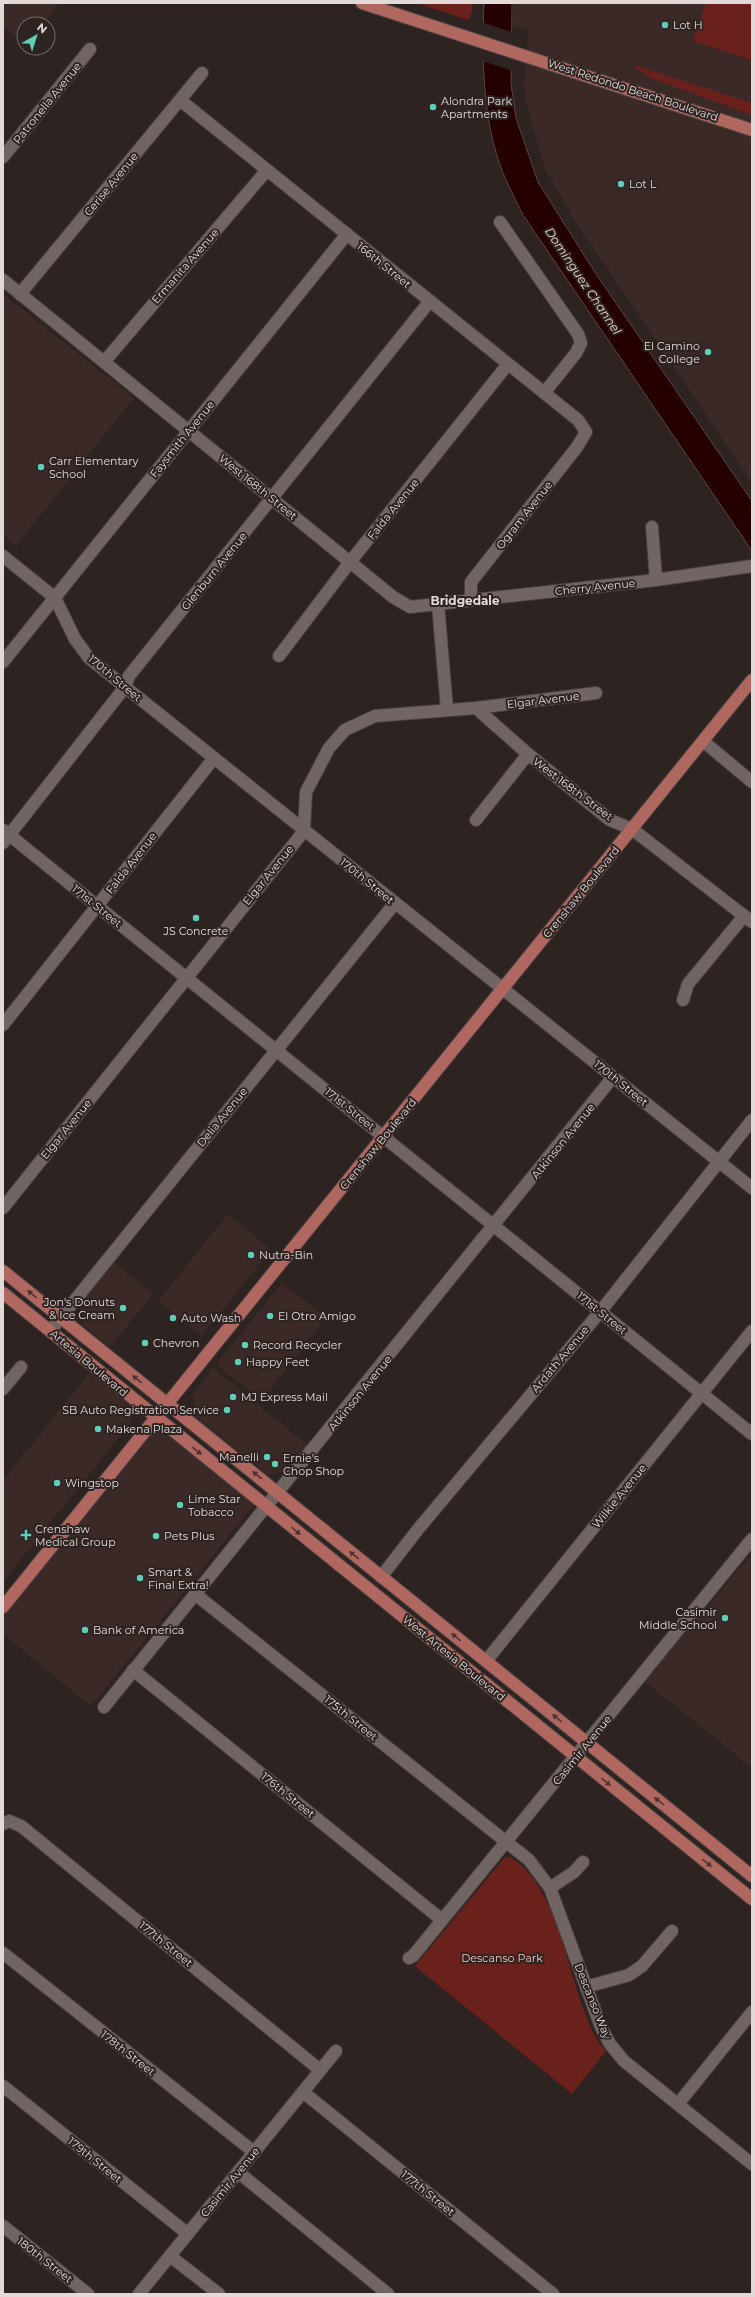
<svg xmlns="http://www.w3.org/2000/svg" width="755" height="2297" font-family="Montserrat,sans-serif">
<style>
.built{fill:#3a2926}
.green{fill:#6b211b}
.water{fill:#250000;stroke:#5d4141}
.pier{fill:#2d2321}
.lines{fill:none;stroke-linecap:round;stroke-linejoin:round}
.minor-casing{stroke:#4a4241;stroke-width:14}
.major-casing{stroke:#4a4241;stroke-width:14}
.minor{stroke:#716563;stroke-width:12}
.major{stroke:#af675f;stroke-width:12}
.oneway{fill:#4e3430}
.poi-dot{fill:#5eceb7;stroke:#2d2321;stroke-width:1.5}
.labels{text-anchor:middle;stroke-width:4;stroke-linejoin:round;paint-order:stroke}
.poi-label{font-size:11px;fill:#e1dad9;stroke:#2d2321;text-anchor:start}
.street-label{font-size:11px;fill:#e1dad9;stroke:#2d2321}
.park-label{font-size:11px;fill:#fdc7bf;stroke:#2d2321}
.water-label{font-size:12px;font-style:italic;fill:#f2d6d2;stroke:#2d2321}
.neighbourhood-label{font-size:12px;font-weight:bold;fill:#e1dad9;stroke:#2d2321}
</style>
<rect width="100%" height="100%" fill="#2d2321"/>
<g class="built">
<polygon points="3,3 60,3 43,24 24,24 24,44 3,27"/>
<polygon points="514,3 752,3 752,483 575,221 545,170 526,102 524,78 528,29 513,27"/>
<polygon points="3,294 134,398 16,546 3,535"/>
<polygon points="228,1214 271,1250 202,1336 158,1301"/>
<polygon points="114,1262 153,1294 110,1347 83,1325 81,1302"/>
<polygon points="282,1283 326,1317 262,1401 216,1364"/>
<polygon points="213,1368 307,1444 284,1473 267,1474 195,1416 193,1393"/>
<polygon points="90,1372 130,1405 131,1422 3,1582 3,1480"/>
<polygon points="159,1424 256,1502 91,1706 3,1634 3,1615"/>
<polygon points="752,1554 752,1768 644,1681"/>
</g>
<g class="green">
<polygon points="416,3 473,3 472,13 470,15 469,20"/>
<polygon points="706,3 752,3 752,60 693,41"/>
<polygon points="634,65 752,103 752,115 651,78 634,67"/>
<path d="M505 1857C512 1856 516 1861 521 1865 554 1894 567 1961 581 2003 587 2019 594 2039 606 2051L572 2094 415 1966Z"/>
</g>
<path class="water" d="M484 3H512L511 84 516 118 538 182 596 274 752 501V551L523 215C516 201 509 187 503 173 482 119 482 59 484 3Z"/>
<polygon class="pier" points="482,22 514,33 513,71 482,61"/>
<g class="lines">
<g class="minor-casing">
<g id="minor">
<polyline points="180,100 578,420 586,432 577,447 471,582 471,600"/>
<polyline points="3,157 90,49"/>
<polyline points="500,222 578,334 581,343 576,353 544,393"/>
<polyline points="3,280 393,597 410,607 656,580 752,566"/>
<polyline points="20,294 202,73"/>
<polyline points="104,362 267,170"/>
<polyline points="652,527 656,580"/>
<polyline points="3,556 55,598 75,639 89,658 752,1188"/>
<polyline points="438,604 447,710"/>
<polyline points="279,656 350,562 508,364"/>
<polyline points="3,662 347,234"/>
<polyline points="476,708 528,754 610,820 632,829 752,922"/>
<polyline points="703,741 752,782"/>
<polyline points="476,820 528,754"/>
<polyline points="3,830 752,1434"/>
<polyline points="3,843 125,687 129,676 430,301"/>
<polyline points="683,1000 688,984 744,916"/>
<polyline points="3,1025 214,758"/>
<polyline points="3,1208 304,831 306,792 329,748 345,730 375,716 476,708 596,693"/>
<polyline points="50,1331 395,903"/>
<polyline points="3,1389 21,1367"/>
<polyline points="381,1577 419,1528 600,1312 752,1120"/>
<polyline points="195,1594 529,1860 550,1888 601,2027 610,2044 624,2061 752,2164"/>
<polyline points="486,1661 752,1331"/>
<polyline points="133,1670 442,1920"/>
<polyline points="104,1707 613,1077"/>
<polyline points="3,1824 9,1821 21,1826 320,2070"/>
<polyline points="550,1888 574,1872 583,1862"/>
<polyline points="3,1953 254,2152"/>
<polyline points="409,1958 413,1956 752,1539"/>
<polyline points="586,1987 629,1975 642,1966 672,1931"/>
<polyline points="3,2086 188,2234"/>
<polyline points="303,2092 553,2294"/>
<polyline points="678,2104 752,2012"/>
<polyline points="238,2172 388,2294"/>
<polyline points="3,2226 88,2294"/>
<polyline points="170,2256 219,2294"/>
<polyline points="139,2294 336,2051"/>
</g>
</g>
<g class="major-casing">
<g id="major">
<polyline points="362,3 752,130"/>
<polyline points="3,1271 752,1876"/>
<polyline points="3,1293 752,1899"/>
<polyline points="3,1607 752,680"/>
</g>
</g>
<use href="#minor" class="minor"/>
<use href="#major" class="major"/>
</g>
<defs><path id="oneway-solid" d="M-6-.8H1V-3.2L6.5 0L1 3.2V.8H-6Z"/></defs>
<g class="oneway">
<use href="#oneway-solid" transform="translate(32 1294) rotate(-141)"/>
<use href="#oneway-solid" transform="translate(137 1379) rotate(-141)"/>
<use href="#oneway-solid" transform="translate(197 1451) rotate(39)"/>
<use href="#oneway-solid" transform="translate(257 1475) rotate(-141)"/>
<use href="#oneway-solid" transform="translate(296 1531) rotate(39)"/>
<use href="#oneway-solid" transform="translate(354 1555) rotate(-141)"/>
<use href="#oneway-solid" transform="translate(456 1637) rotate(-141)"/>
<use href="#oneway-solid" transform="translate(557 1718) rotate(-141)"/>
<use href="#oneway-solid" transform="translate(606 1782) rotate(39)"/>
<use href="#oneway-solid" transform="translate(659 1801) rotate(-141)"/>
<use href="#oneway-solid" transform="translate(707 1863) rotate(39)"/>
</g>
<g class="poi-dot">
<circle cx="665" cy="25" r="4"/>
<circle cx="433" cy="107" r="4"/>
<circle cx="621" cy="184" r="4"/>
<circle cx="708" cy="352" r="4"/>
<circle cx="41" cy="467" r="4"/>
<circle cx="196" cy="918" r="4"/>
<circle cx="251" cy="1255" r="4"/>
<circle cx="123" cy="1308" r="4"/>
<circle cx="270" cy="1316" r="4"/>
<circle cx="173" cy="1318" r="4"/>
<circle cx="145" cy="1343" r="4"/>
<circle cx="245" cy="1345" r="4"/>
<circle cx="238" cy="1362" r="4"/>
<circle cx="233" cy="1397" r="4"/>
<circle cx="227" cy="1410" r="4"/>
<circle cx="98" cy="1429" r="4"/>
<circle cx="267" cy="1457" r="4"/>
<circle cx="275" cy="1464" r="4"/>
<circle cx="57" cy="1483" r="4"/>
<circle cx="180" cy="1505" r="4"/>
<path d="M24 1529h4v4h4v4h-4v4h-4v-4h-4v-4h4z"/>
<circle cx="156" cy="1536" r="4"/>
<circle cx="140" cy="1578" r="4"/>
<circle cx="725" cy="1618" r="4"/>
<circle cx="85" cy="1630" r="4"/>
</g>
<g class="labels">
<g class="poi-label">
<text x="673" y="29">Lot H</text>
<text x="441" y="105">Alondra Park<tspan x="441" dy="13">Apartments</tspan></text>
<text x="629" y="188">Lot L</text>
<text x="700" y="350" text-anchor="end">El Camino<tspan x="700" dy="13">College</tspan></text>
<text x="49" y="465">Carr Elementary<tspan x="49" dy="13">School</tspan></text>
<text x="196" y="935" text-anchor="middle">JS Concrete</text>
<text x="259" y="1259">Nutra-Bin</text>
<text x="115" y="1306" text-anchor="end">Jon's Donuts<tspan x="115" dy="13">&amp; Ice Cream</tspan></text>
<text x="278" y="1320">El Otro Amigo</text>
<text x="181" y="1322">Auto Wash</text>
<text x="153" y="1347">Chevron</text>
<text x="253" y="1349">Record Recycler</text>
<text x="246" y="1366">Happy Feet</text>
<text x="241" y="1401">MJ Express Mail</text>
<text x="219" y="1414" text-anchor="end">SB Auto Registration Service</text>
<text x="106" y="1433">Makena Plaza</text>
<text x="259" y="1461" text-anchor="end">Manelli</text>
<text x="283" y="1462">Ernie’s<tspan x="283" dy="13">Chop Shop</tspan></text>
<text x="65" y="1487">Wingstop</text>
<text x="188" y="1503">Lime Star<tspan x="188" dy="13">Tobacco</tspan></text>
<text x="35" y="1533">Crenshaw<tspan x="35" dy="13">Medical Group</tspan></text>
<text x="164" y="1540">Pets Plus</text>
<text x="148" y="1576">Smart &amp;<tspan x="148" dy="13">Final Extra!</tspan></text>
<text x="717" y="1616" text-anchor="end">Casimir<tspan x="717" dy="13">Middle School</tspan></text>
<text x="93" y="1634">Bank of America</text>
</g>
<g class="street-label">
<text transform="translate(633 90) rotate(18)" y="4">West Redondo Beach Boulevard</text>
<text transform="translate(47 103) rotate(-51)" y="4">Patronella Avenue</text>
<text transform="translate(111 184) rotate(-51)" y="4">Cerise Avenue</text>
<text transform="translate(384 265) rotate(39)" y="4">166th Street</text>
<text transform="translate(185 266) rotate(-49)" y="4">Ermanita Avenue</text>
<text transform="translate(182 439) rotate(-51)" y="4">Faysmith Avenue</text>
<text transform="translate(258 487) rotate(39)" y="4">West 168th Street</text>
<text transform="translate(393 509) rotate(-51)" y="4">Falda Avenue</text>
<text transform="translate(524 515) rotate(-52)" y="4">Ogram Avenue</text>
<text transform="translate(214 571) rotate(-51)" y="4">Glenburn Avenue</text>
<text transform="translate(595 587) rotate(-6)" y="4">Cherry Avenue</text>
<text transform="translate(115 678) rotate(40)" y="4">170th Street</text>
<text transform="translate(543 700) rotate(-7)" y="4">Elgar Avenue</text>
<text transform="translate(573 789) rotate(37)" y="4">West 168th Street</text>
<text transform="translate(131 863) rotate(-52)" y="4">Falda Avenue</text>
<text transform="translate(268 875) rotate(-51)" y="4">Elgar Avenue</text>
<text transform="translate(367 881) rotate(39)" y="4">170th Street</text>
<text transform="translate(581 892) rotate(-51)" y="4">Crenshaw Boulevard</text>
<text transform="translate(97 906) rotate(39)" y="4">171st Street</text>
<text transform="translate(621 1083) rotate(39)" y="4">170th Street</text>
<text transform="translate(350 1109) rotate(39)" y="4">171st Street</text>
<text transform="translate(222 1117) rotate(-51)" y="4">Delia Avenue</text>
<text transform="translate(66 1129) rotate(-51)" y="4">Elgar Avenue</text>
<text transform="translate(563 1141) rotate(-51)" y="4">Atkinson Avenue</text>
<text transform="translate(378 1144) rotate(-51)" y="4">Crenshaw Boulevard</text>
<text transform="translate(602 1313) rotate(39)" y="4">171st Street</text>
<text transform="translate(560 1359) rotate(-50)" y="4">Ardath Avenue</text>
<text transform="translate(89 1363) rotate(40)" y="4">Artesia Boulevard</text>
<text transform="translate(360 1393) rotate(-51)" y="4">Atkinson Avenue</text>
<text transform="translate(619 1496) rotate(-51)" y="4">Wilkie Avenue</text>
<text transform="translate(454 1658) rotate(39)" y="4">West Artesia Boulevard</text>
<text transform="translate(351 1718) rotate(39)" y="4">175th Street</text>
<text transform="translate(582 1750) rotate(-51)" y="4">Casimir Avenue</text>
<text transform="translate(288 1795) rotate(39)" y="4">176th Street</text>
<text transform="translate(166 1944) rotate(39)" y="4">177th Street</text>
<text transform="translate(593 2001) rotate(68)" y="4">Descanso Way</text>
<text transform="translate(128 2053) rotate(38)" y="4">178th Street</text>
<text transform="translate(95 2160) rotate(39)" y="4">179th Street</text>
<text transform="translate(230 2182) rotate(-51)" y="4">Casimir Avenue</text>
<text transform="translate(428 2193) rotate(39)" y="4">177th Street</text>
<text transform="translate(45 2260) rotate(38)" y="4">180th Street</text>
</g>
<g class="park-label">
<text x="502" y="1962">Descanso Park</text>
</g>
<g class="water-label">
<text transform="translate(583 281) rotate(56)" y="4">Dominguez Channel</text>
</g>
<g class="neighbourhood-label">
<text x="465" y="605">Bridgedale</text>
</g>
</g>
<rect width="755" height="2297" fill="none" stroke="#e1dad9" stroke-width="8"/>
<g transform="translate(36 36) rotate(39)"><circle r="19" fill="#2d2321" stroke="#756c6b"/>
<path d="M0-3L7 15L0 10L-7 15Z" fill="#5eceb7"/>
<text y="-6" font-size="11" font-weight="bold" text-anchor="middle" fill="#e1dad9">N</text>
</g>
</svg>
